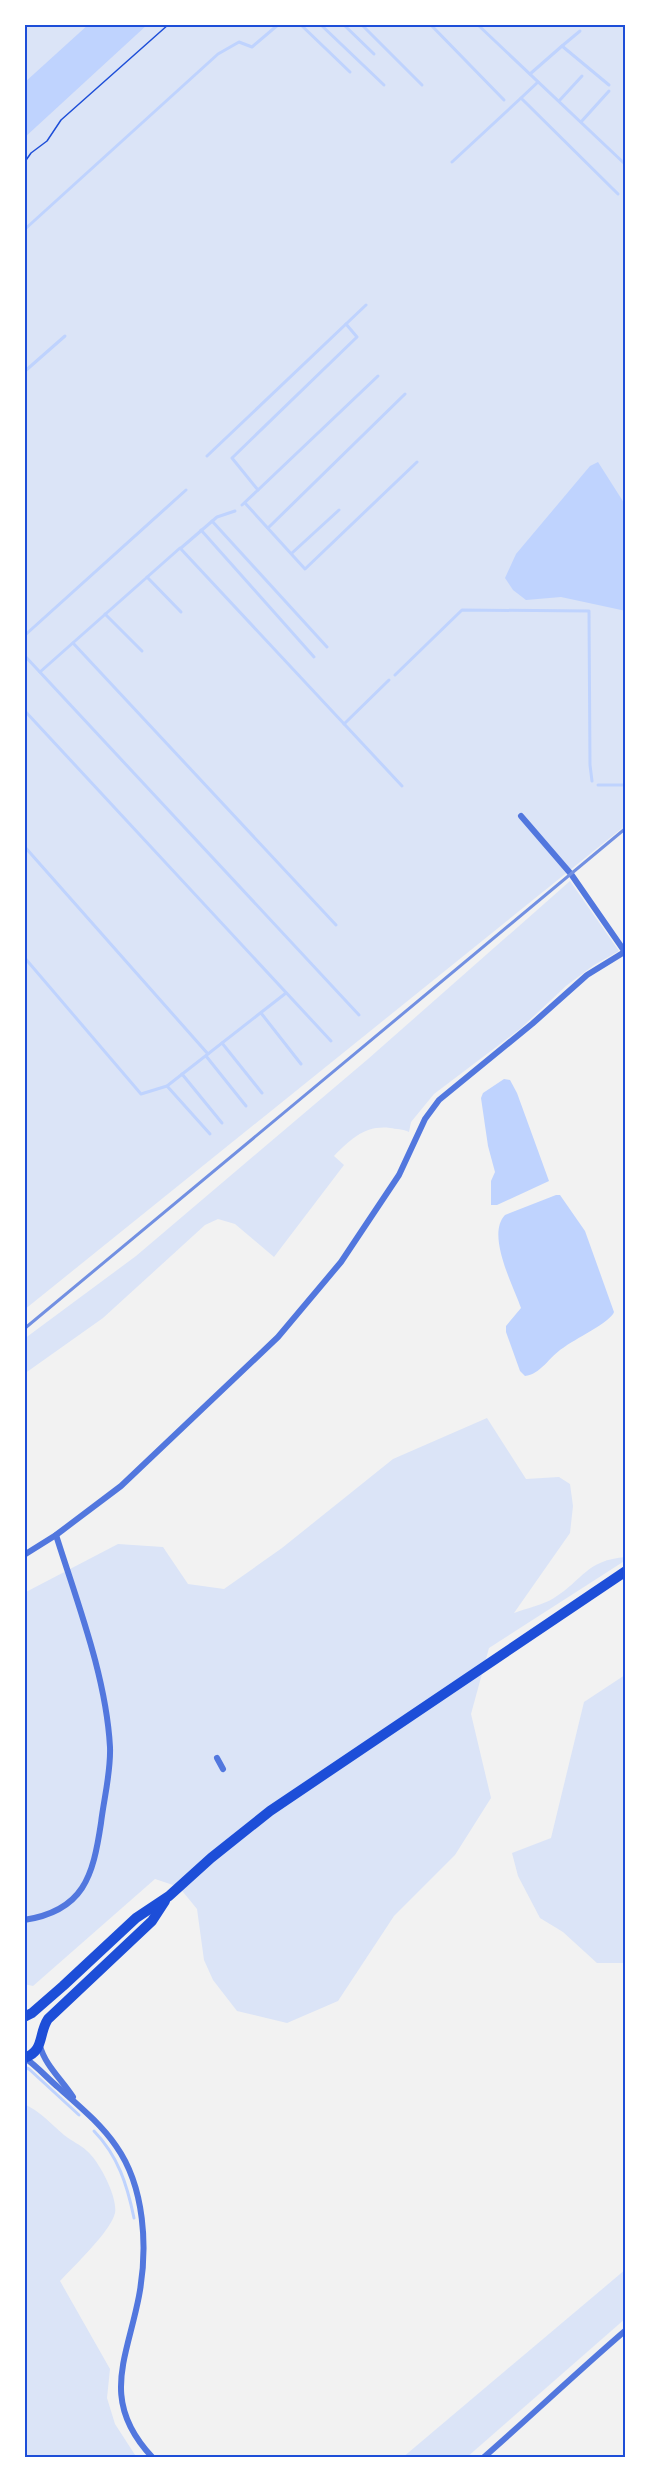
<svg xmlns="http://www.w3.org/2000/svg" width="650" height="2482" font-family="Signika,sans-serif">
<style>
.green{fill:#dbe4f7}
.water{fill:#bfd3fe}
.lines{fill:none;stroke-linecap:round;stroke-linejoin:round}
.stream{stroke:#bfd3fe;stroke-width:3}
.path{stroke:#1d4ed8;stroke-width:1.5}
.minor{stroke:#5277de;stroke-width:6}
.trunk{stroke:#1d4ed8;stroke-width:10}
.rail{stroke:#7290e2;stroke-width:3}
.neatline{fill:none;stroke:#1d4ed8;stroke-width:2}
</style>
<rect width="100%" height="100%" fill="#f2f2f2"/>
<g class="green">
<polygon points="24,24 626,24 626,825 24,1310"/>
<path d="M570 881 619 951 594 965 566 986 520 1029 434 1094 411 1122 409 1132C403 1129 396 1129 390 1128 365 1125 351 1139 334 1156L344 1165 274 1257 235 1224 218 1219 205 1225 103 1318 24 1374V1339L136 1256 368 1059Z"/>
<path d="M487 1418 526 1479 559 1477 570 1484 573 1506 570 1533 514 1613C527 1608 543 1605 554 1598 583 1580 586 1560 626 1557V1560L489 1648 471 1714 491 1798 455 1855 394 1916 338 2001 287 2023 237 2011 213 1980 204 1960 197 1909 179 1887 155 1879 33 1986 24 1984V1593L118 1544 163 1547 188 1584 224 1589 282 1548 393 1459Z"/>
<polygon points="625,1675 626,1963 597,1963 563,1932 540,1918 518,1876 512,1853 551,1838 584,1702"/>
<path d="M24 2104C40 2111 51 2124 64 2135 71 2141 80 2144 87 2151 99 2161 118 2197 115 2213 111 2231 73 2267 60 2281L110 2369 107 2398 115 2424 137 2458H24Z"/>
<polygon points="626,2269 626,2318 466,2458 402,2458"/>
</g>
<g class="water">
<polygon points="89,24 148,24 24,138 24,83"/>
<polygon points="598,462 626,506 626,611 561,597 526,600 513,590 505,578 516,554 590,466"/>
<polygon points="504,1079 510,1080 517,1093 549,1181 497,1205 491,1205 491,1181 495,1172 488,1146 481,1098 483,1093"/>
<path d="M556 1195H560L585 1231 614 1312C611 1322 573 1340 563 1348 550 1356 540 1375 525 1376L520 1371 506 1332V1326L521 1308C513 1285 486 1235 505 1215Z"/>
</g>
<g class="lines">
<g class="stream">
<polyline points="300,24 350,72"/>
<polyline points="320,24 384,85"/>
<polyline points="343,24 374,54"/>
<polyline points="361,24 422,85"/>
<polyline points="430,24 504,100"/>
<polyline points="477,24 626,165"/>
<polyline points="562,46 580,31"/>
<polyline points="530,74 562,46 609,85"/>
<polyline points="538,82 521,98 618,194"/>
<polyline points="559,101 582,76"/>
<polyline points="581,122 609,91"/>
<polyline points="452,162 521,98"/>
<polyline points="24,230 218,54 239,42 252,47 279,24"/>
<polyline points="24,372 65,336"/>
<polyline points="207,456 366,305"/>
<polyline points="258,490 378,376"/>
<polyline points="245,503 305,569 417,462"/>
<polyline points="242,505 258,490 232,458 357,337 346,324"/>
<polyline points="212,521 327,647"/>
<polyline points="268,528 405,394"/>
<polyline points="201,530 314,657"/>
<polyline points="181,548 217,517 235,511"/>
<polyline points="292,553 339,510"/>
<polyline points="147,577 181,612"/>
<polyline points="105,614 142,651"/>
<polyline points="24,636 186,490"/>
<polyline points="73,643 336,925"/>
<polyline points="24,655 359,1015"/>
<polyline points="40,672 180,548 402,786"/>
<polyline points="395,675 462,610 589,611 590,765 592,781"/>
<polyline points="24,710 331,1041"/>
<polyline points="344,724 389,680"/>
<polyline points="598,785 626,785"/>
<polyline points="24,846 208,1054"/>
<polyline points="24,957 141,1094 167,1086 286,993"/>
<polyline points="261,1013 301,1064"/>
<polyline points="222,1043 262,1093"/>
<polyline points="206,1056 246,1106"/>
<polyline points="182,1074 222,1123"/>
<polyline points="167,1086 210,1134"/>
<polyline points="24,2067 29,2069 79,2115"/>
<path d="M94 2131C118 2156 127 2184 134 2218"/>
</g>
<polyline class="path" points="24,163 31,153 47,141 61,120 169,24"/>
<g class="minor">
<polyline points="521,816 571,874 625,952"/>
<polyline points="24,1555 56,1535 121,1486 278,1337 341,1262 399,1175 425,1119 439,1100 532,1024 587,975 626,951"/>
<polyline points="217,1758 223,1769"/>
<path d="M24 1920C84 1911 93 1876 101 1823 104 1798 111 1772 110 1747 106 1676 77 1602 56 1535"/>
<path d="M40 2046C45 2065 62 2080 73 2097"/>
<path d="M25 2058C38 2067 47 2078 59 2088 79 2106 100 2123 116 2146 145 2187 148 2248 139 2296 127 2359 99 2401 153 2458"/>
<path d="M483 2458C531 2416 577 2372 626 2330"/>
</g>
<g class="trunk">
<polyline points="24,2017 32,2013 63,1986 136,1918 169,1896 211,1858 270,1811 626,1571"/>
<path d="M24 2058C45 2051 38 2034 48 2019L152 1921 165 1901"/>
</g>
<polyline class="rail" points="24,1329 626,828"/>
</g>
<rect width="650" height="2482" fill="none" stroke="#ffffff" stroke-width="51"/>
<rect x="26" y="26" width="598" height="2430" class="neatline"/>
</svg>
